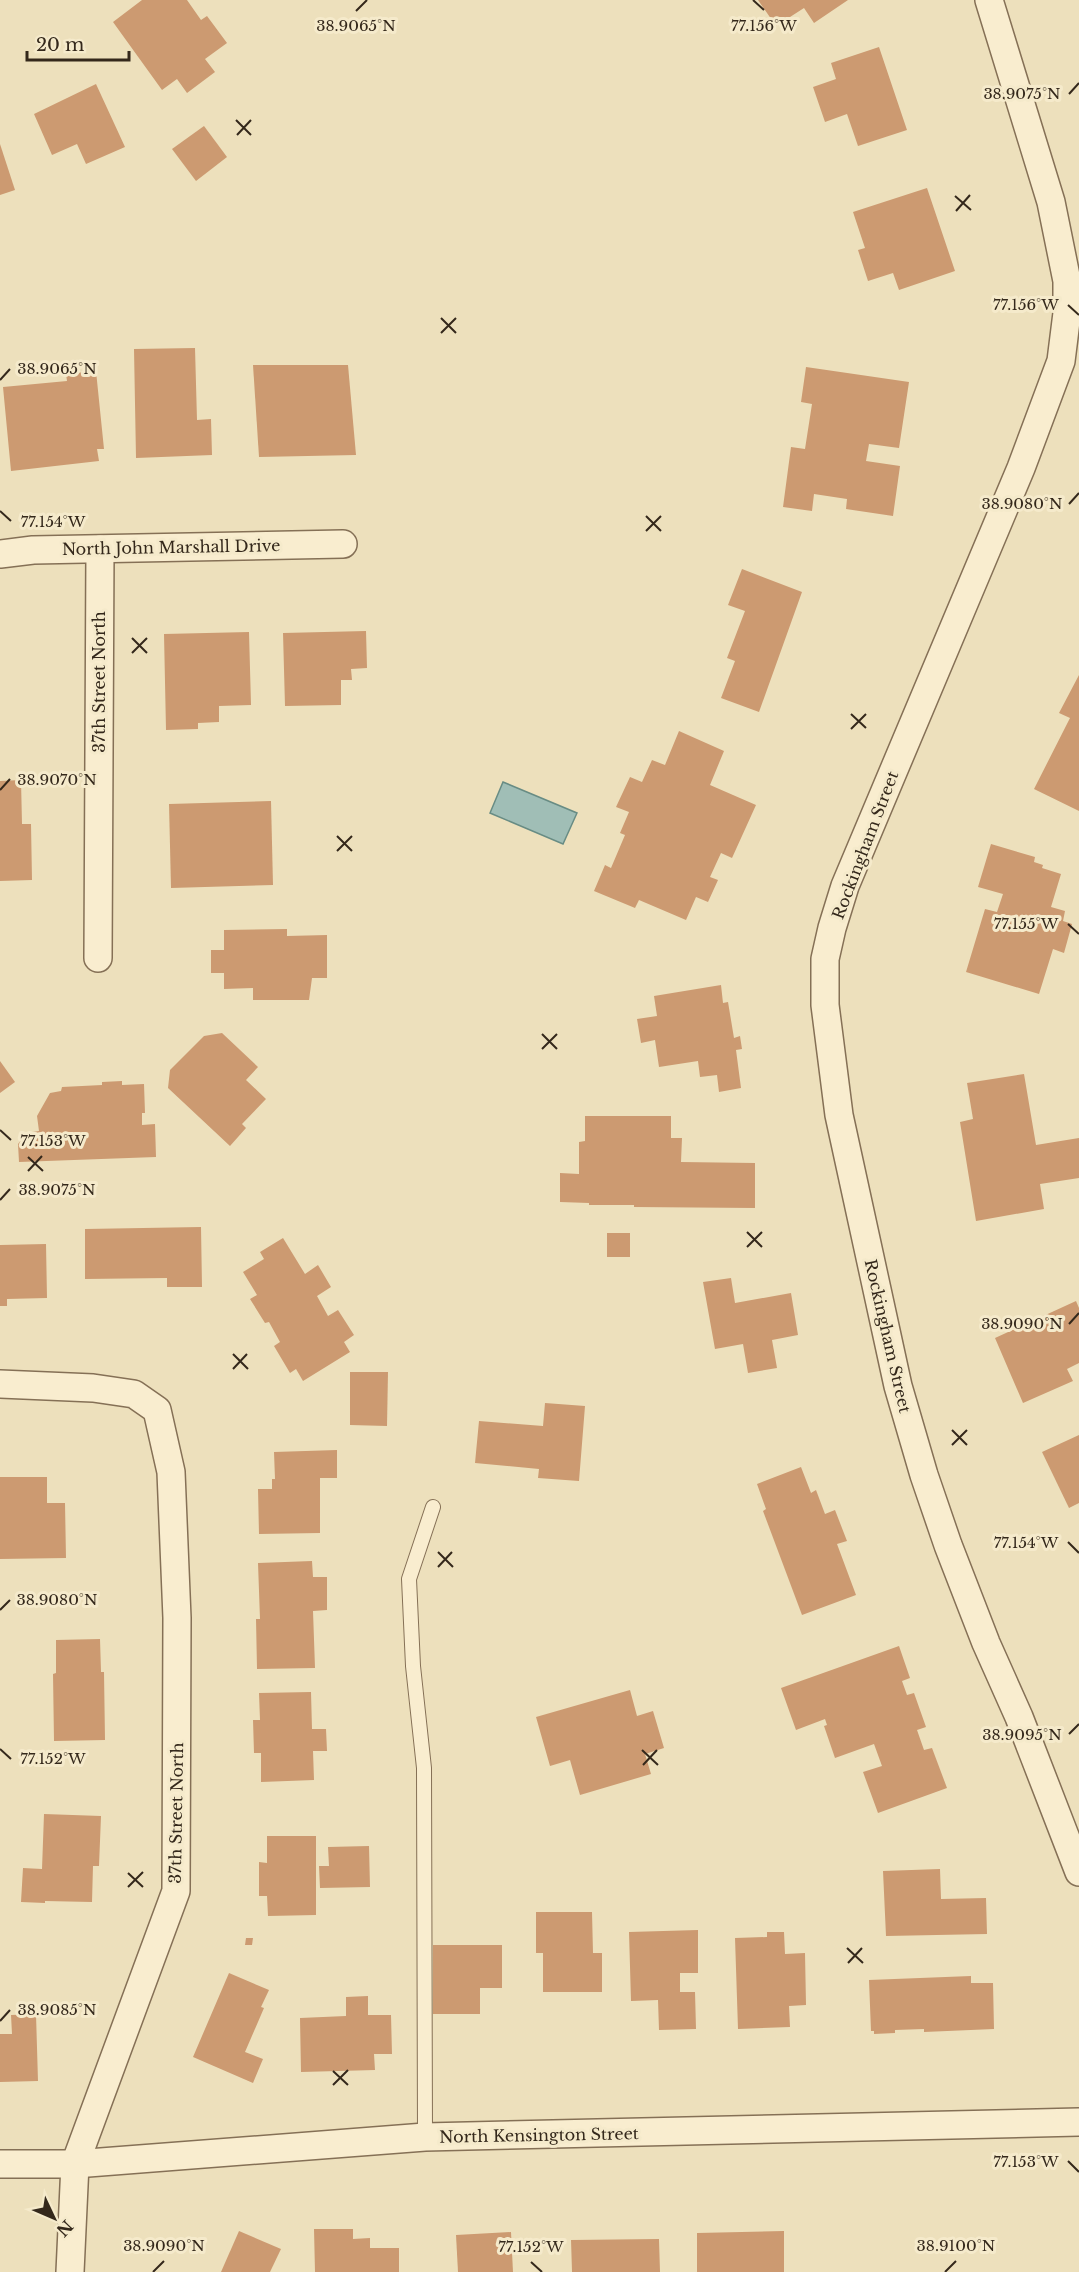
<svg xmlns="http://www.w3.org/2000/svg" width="1079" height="2272" font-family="'Libre Baskerville',serif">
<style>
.water{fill:#a0beb6;stroke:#688c84;stroke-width:1.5}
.building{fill:#cc9a71}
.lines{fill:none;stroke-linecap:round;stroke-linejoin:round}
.service-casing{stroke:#857056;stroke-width:16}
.minor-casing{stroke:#857056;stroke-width:30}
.service{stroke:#f9edcf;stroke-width:14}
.minor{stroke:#f9edcf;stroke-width:27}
.ticks{fill:none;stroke:#34281b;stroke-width:2}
.labels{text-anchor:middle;stroke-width:6;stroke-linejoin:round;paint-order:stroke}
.street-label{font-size:16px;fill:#34281b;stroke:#f5eacb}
.ticks-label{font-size:15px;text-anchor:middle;fill:#34281b;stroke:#f5eacb;stroke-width:6;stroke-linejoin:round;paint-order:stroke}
</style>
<rect width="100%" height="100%" fill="#ede0bc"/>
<polygon class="water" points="503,782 577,813 563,844 490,813"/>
<g class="building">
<polygon points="142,0 187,0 201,20 207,16 227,43 205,59 215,72 187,93 177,79 162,90 113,22"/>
<polygon points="758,0 848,0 814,23 804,8 776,26"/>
<polygon points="879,47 907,130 858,146 847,114 825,122 813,87 836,79 831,63"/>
<polygon points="96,84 125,147 86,164 77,144 52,155 34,114"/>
<polygon points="204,126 227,157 196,181 172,149"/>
<polygon points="0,144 15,190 0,195"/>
<polygon points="927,188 955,271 899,290 893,273 868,281 858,250 865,248 853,212"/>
<polygon points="195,348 197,420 211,419 212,455 136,458 134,349"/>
<polygon points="253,365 348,365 356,455 259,457"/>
<polygon points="806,367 909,382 899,448 869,444 866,461 900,466 893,516 846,509 847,499 814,494 812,511 783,507 791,447 805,449 812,404 801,402"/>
<polygon points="96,371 104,449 97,449 99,461 11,471 3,387 67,381 66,374"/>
<polygon points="742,569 802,592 759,712 721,698 735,661 727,658 745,611 728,605"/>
<polygon points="366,631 367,668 351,669 352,680 341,680 341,705 285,706 283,633"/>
<polygon points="249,632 251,705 219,706 219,722 198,723 198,729 166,730 164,634"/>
<polygon points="1079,675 1079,811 1034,789 1070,718 1059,713"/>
<polygon points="679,731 724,751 710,785 756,805 732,858 721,853 710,877 718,880 708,902 696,897 686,920 639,900 635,908 594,891 605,865 611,868 625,835 620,833 629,812 616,807 630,777 642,782 652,760 665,765"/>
<polygon points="21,780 22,824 31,824 32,880 0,881 0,781"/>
<polygon points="271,801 273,885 171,888 169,804"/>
<polygon points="991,844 1035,857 1034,862 1043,865 1042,868 1061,874 1051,907 1065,911 1063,921 1072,924 1064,953 1053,949 1039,994 966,972 985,909 997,912 1003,894 978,887"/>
<polygon points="287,929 287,936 327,935 327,978 312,978 309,1000 253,1000 253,988 224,989 224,973 211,973 211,950 224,950 224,930"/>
<polygon points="721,985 723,1003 728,1002 734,1038 740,1036 742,1049 736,1050 741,1088 719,1092 717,1075 700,1077 698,1061 659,1067 655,1040 641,1043 637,1019 657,1016 654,996"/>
<polygon points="222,1033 258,1067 246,1080 266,1099 242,1124 246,1128 230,1146 168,1088 170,1070 204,1036"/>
<polygon points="0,1061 15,1082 0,1093"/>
<polygon points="1024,1074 1036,1145 1079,1138 1079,1178 1040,1184 1044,1209 976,1221 960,1122 973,1119 967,1083"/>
<polygon points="122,1081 122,1085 144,1084 145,1113 142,1113 142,1125 155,1124 156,1157 19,1162 18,1144 27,1133 39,1131 37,1116 50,1093 61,1091 62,1087 102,1085 102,1082"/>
<polygon points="585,1116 671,1116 671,1138 682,1138 681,1162 755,1163 755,1208 634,1207 634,1205 589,1205 589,1203 560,1202 560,1173 579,1174 579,1142 585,1141"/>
<polygon points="201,1227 202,1287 167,1287 167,1278 85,1279 85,1229"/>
<rect x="607" y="1233" width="23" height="24"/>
<polygon points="283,1238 305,1274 318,1265 331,1287 317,1296 328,1316 338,1310 354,1335 344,1342 350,1352 303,1381 296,1369 290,1373 274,1346 280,1342 269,1322 265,1323 250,1299 257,1295 243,1272 264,1259 260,1252"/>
<polygon points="46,1244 47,1298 7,1299 7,1306 0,1306 0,1245"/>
<polygon points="731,1278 735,1303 791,1293 798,1335 772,1340 777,1368 748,1373 743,1344 715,1349 703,1282"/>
<polygon points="1076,1301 1079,1308 1079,1363 1067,1369 1073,1381 1023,1403 995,1338"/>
<polygon points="350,1372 388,1372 387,1426 350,1425"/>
<polygon points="545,1403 585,1406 579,1481 538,1478 539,1469 475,1463 479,1421 543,1426"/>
<polygon points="1079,1435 1079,1503 1069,1508 1042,1452"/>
<polygon points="337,1450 337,1478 320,1478 320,1533 259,1534 258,1489 272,1489 272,1479 275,1479 274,1452"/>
<polygon points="801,1467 811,1493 816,1490 825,1514 835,1510 847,1541 837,1544 856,1595 802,1615 763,1511 766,1509 757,1484"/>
<polygon points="0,1477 47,1477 47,1503 65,1503 66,1558 0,1559"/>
<polygon points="312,1561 313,1577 327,1577 327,1610 313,1611 315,1668 257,1669 256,1619 260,1619 258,1563"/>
<polygon points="100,1639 101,1672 104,1672 105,1740 54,1741 53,1674 56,1673 56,1640"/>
<polygon points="899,1646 910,1678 902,1681 907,1695 914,1693 926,1727 917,1730 924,1750 932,1748 947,1788 878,1813 863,1772 882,1766 874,1744 835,1758 824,1726 827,1725 825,1719 796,1730 781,1688"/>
<polygon points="630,1690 637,1716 653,1711 664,1748 645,1754 651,1774 580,1795 570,1760 550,1766 536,1717"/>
<polygon points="311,1692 312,1729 326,1729 327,1751 313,1751 314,1780 261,1782 261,1753 254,1753 253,1720 260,1720 259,1693"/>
<polygon points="44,1814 101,1816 99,1866 93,1866 92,1902 45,1901 45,1903 21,1902 23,1868 42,1869"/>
<polygon points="267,1836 316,1836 316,1915 268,1916 267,1896 259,1896 259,1862 267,1863"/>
<polygon points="369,1846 370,1887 320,1888 319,1866 329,1866 328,1847"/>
<polygon points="940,1869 941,1899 986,1898 987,1934 886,1936 883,1871"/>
<polygon points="536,1912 592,1912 593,1953 602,1953 602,1992 543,1992 543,1953 536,1953"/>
<polygon points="698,1930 698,1973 680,1973 680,1992 695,1992 696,2029 659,2030 658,2000 631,2001 629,1932"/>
<polygon points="767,1932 784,1932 785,1954 805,1953 806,2005 789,2006 790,2027 738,2029 735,1938 767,1937"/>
<polygon points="246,1938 253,1938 252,1945 245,1945"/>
<polygon points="433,1945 502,1945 502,1988 480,1988 480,2014 433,2014"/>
<polygon points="229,1973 269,1990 261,2007 264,2008 245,2052 263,2059 253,2083 193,2057"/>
<polygon points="971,1976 971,1983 993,1983 994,2029 924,2032 924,2029 895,2030 895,2033 874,2034 874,2031 871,2031 869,1980"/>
<polygon points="368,1996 368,2015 391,2015 392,2054 374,2054 375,2070 301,2072 300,2018 346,2016 346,1997"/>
<polygon points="36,2014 38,2081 0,2082 0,2034 12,2034 11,2015"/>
<polygon points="314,2229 353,2229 353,2239 370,2238 370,2248 399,2248 399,2272 315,2272"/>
<polygon points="239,2231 281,2249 270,2272 221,2272"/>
<polygon points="784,2231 784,2272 697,2272 697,2233"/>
<polygon points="511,2232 513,2272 458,2272 456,2235"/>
<polygon points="659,2239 660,2272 572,2272 571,2240"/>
</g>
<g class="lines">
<g class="service-casing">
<polyline id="service" points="425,2137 424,1768 413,1666 409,1579 433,1507"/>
</g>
<g class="minor-casing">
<g id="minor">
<polyline points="989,0 1051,202 1067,281 1067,313 1061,361 1021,468 845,886 832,928 825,959 825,1005 839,1115 898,1386 924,1475 948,1545 986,1643 1019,1717 1079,1872"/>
<polyline points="0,554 33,550 343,544"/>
<polyline points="98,958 100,549"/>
<polyline points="0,1384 93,1388 134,1394 157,1410 171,1472 177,1618 176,1891 75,2164 70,2272"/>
<polyline points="0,2164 75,2164 425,2137 1079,2122"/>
</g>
</g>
<use href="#service" class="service"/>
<use href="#minor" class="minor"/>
</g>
<path class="ticks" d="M753 0 764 10M356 11 367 0M1069 94 1079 83M236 120 251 135M237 135 251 120M955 196 971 210M956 211 970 195M1068 305 1079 315M441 318 456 333M441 333 456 318M0 380 10 369M1069 504 1079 493M0 511 11 521M646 516 661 531M646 531 661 516M132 638 147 653M132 653 147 638M851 714 866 728M851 729 866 714M0 790 10 779M337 836 352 851M337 851 352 836M1068 924 1079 934M542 1034 557 1049M542 1049 557 1034M0 1130 11 1140M28 1157 43 1171M28 1171 42 1156M0 1200 10 1189M747 1232 762 1247M747 1247 762 1232M1069 1324 1079 1313M233 1354 248 1369M233 1369 247 1354M952 1430 967 1445M952 1445 967 1430M1068 1542 1079 1553M438 1552 453 1567M438 1567 452 1552M0 1610 10 1600M1069 1734 1079 1724M0 1749 11 1759M642 1750 658 1765M643 1765 657 1750M128 1873 143 1887M128 1887 143 1872M847 1948 863 1963M848 1963 862 1948M0 2021 10 2010M333 2071 348 2085M333 2085 348 2070M1068 2161 1079 2172M531 2262 542 2272M153 2272 164 2261M945 2272 956 2261"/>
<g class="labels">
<g class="street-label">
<text transform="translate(171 547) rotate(-1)" y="6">North John Marshall Drive</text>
<text transform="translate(99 682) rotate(-90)" y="6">37th Street North</text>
<text transform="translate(865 845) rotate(-69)" y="6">Rockingham Street</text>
<text transform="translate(888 1336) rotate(77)" y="6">Rockingham Street</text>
<text transform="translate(176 1813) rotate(-89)" y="6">37th Street North</text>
<text transform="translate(539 2135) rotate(-1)" y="6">North Kensington Street</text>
</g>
</g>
<g class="ticks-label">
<text x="764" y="31">77.156°W</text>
<text x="356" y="31">38.9065°N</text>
<text x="1022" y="99">38.9075°N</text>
<text x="1026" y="310">77.156°W</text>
<text x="57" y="374">38.9065°N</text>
<text x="1022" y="509">38.9080°N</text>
<text x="53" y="527">77.154°W</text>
<text x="57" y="785">38.9070°N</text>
<text x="1026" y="929">77.155°W</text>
<text x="53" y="1146">77.153°W</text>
<text x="57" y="1195">38.9075°N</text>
<text x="1022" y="1329">38.9090°N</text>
<text x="1026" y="1548">77.154°W</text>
<text x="57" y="1605">38.9080°N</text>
<text x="1022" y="1740">38.9095°N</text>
<text x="53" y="1764">77.152°W</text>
<text x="57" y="2015">38.9085°N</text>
<text x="1026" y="2167">77.153°W</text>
<text x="164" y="2251">38.9090°N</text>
<text x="956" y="2251">38.9100°N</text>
<text x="531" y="2252">77.152°W</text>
</g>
<g transform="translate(54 2218) rotate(134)" stroke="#f5eacb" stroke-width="4.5" paint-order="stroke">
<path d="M0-4.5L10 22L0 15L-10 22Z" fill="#34281b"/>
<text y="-9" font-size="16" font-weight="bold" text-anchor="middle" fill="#34281b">N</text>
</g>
<path d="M27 51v9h102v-9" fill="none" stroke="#34281b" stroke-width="3"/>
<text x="36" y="51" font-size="18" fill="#34281b" stroke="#f5eacb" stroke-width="4.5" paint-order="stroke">20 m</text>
</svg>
